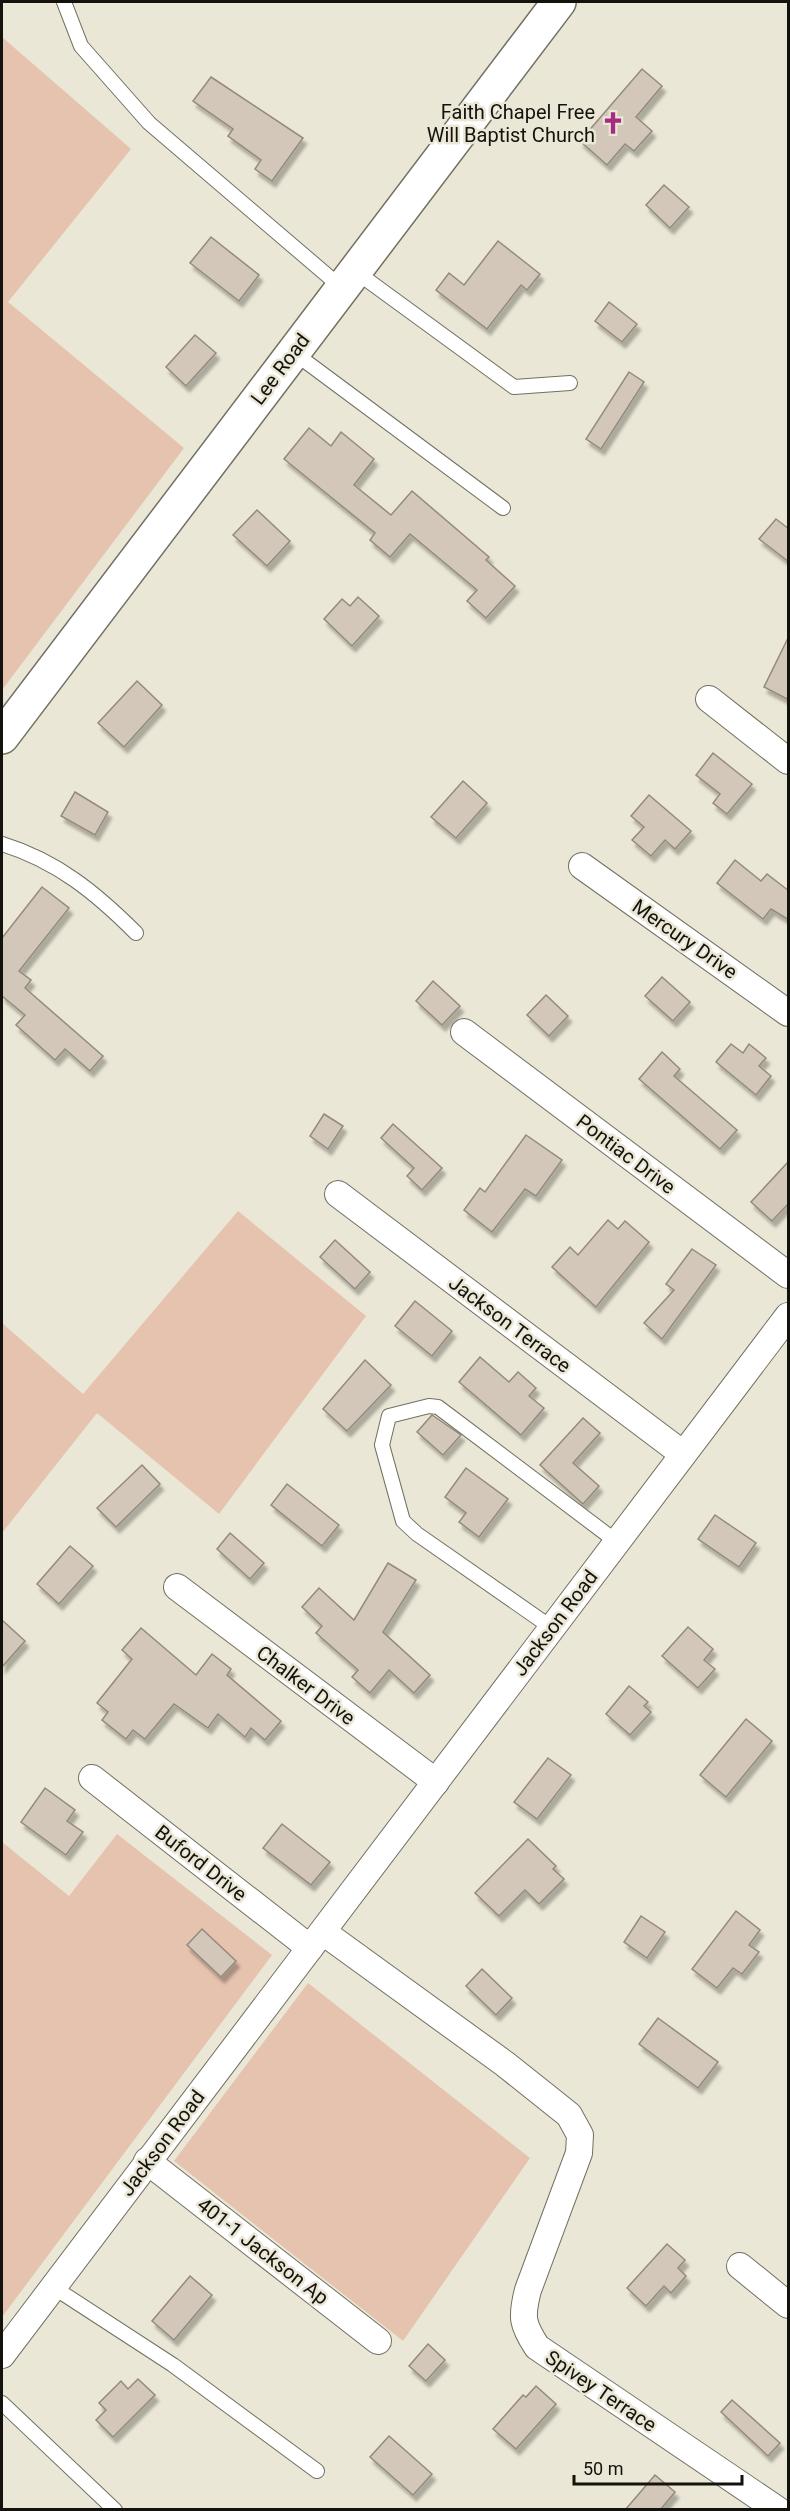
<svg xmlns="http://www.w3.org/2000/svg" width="790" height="2511" font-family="Roboto,sans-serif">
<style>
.green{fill:#e6c3ae}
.building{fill:#d2c7b9;stroke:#948a7c;stroke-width:1.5;filter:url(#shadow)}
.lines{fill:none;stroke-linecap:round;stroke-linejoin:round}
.service-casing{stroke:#727061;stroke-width:16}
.minor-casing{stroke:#727061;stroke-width:28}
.tertiary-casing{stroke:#727061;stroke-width:36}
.service{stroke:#fff;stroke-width:14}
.minor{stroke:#fff;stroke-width:26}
.tertiary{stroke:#fff;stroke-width:33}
.labels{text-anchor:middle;stroke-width:5;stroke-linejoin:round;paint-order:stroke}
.poi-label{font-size:20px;fill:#13120c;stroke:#eae7d6;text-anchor:end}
.street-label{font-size:20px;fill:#13120c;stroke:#eae7d6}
</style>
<defs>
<filter id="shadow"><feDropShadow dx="3.5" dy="6" stdDeviation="1.5" flood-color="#0004"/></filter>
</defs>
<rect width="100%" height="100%" fill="#eae7d6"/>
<g class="green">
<polygon points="2,37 131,149 8,302 184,448 2,690"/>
<polygon points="238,1211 366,1316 219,1514 97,1413 2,1533 2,1323 83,1394"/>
<polygon points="117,1834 272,1955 2,2317 2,1842 69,1896"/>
<polygon points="308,1983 530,2158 403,2341 174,2161"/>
</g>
<g class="building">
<polygon points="642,69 662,86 636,117 652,131 634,151 625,144 607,165 580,141"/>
<polygon points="211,77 303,138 272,181 255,169 261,160 228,136 233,129 193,101"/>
<polygon points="664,185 689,207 670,228 646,205"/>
<polygon points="211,237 259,275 239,301 190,263"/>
<polygon points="498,241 540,274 527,290 521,285 487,329 436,290 449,273 464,285"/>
<polygon points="609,302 637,324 622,342 595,321"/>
<polygon points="195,335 216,353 186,386 166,367"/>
<polygon points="629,372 644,382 601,449 586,439"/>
<polygon points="309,428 331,446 341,432 374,459 354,485 391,515 412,491 489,557 486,560 515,586 486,618 467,601 477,590 410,534 390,557 370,540 375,533 284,459"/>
<polygon points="257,510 290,541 267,566 233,535"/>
<polygon points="776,519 789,529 789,562 759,539"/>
<polygon points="358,597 379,616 352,646 324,619 342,599 350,606"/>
<polygon points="789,636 789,700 764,687"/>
<polygon points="137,681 162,705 124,747 98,723"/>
<polygon points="713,753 752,784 727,814 713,803 720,794 696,775"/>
<polygon points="463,781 487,803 456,838 431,817"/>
<polygon points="75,792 108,812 95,835 61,816"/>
<polygon points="649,795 691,831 675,849 665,840 651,856 632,840 644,827 631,816"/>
<polygon points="735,860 761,881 767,874 789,891 789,920 771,909 763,919 717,883"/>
<polygon points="42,887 69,908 19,971 31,980 25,988 103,1056 90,1071 65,1049 55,1060 16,1025 25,1015 2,996 2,938"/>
<polygon points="662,977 690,1002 673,1021 645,996"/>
<polygon points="433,981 460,1006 442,1025 416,1001"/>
<polygon points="546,995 568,1016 549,1036 527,1015"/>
<polygon points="731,1044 743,1053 749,1044 766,1058 759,1066 771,1076 756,1095 716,1062"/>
<polygon points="662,1052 680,1069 674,1076 737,1130 720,1149 639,1079"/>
<polygon points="324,1114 343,1126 328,1149 310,1136"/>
<polygon points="393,1124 442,1168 422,1190 407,1176 414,1168 381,1138"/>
<polygon points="526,1135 562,1160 536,1196 525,1189 492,1232 464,1210 480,1188 485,1192"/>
<polygon points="789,1161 789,1203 772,1221 751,1202"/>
<polygon points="608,1220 618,1229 625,1221 649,1242 596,1307 552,1267 570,1247 578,1255"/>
<polygon points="335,1240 370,1272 355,1289 320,1257"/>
<polygon points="692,1249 716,1265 662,1339 644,1323 674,1290 666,1284"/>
<polygon points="415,1301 452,1331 432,1356 395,1326"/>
<polygon points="480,1357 509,1382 518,1372 536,1388 529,1396 544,1408 521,1435 459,1382"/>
<polygon points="365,1360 391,1385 347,1431 323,1409"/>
<polygon points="432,1415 461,1435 443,1455 417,1432"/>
<polygon points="583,1418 600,1433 573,1463 599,1486 583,1504 540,1465"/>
<polygon points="142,1465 160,1484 116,1527 97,1508"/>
<polygon points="466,1468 508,1499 479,1537 459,1522 466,1513 445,1497"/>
<polygon points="287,1484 339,1525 322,1546 271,1505"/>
<polygon points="715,1515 756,1543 739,1567 698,1539"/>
<polygon points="230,1533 264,1563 250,1579 217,1549"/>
<polygon points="70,1546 93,1566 59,1604 37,1584"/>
<polygon points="388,1563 416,1580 383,1632 430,1675 414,1693 389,1670 370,1693 352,1677 358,1670 316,1633 322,1626 302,1607 319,1588 354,1620"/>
<polygon points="2,1620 25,1641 2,1667"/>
<polygon points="688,1627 713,1649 704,1660 715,1669 698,1688 662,1656"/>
<polygon points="141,1628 196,1675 212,1654 231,1669 227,1675 281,1721 265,1740 251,1728 245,1737 218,1714 208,1728 174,1704 145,1739 133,1730 126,1739 102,1720 108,1712 97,1703 132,1659 122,1650"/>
<polygon points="629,1686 648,1702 644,1706 651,1712 630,1735 606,1714"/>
<polygon points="746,1719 772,1741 726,1797 700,1775"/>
<polygon points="548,1758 571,1775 537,1819 514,1802"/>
<polygon points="45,1788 75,1810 67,1821 83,1832 66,1855 21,1822"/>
<polygon points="282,1824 330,1862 311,1885 263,1848"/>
<polygon points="528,1839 556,1866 553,1869 564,1879 539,1904 525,1890 499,1916 475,1893"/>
<polygon points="736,1911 760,1930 749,1945 759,1952 742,1974 733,1968 717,1988 692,1969"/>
<polygon points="641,1916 665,1932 647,1958 624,1942"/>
<polygon points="202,1929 236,1961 221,1977 187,1945"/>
<polygon points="482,1969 512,1998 496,2015 466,1986"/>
<polygon points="658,2018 718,2062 698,2088 639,2044"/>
<polygon points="667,2244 685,2260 678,2268 686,2276 671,2293 664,2286 646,2306 627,2288"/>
<polygon points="190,2276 212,2295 174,2340 152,2321"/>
<polygon points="428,2344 445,2360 426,2381 409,2366"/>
<polygon points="138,2379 155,2395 113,2437 96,2420 106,2410 99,2403 121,2381 128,2389"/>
<polygon points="536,2386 556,2404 516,2449 493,2429 523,2395 526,2397"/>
<polygon points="732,2400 780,2443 768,2456 721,2412"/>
<polygon points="389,2436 432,2474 413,2495 370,2457"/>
<polygon points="655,2475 675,2492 660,2510 625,2510"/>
</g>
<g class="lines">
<g class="service-casing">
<g id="service">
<polyline points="64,2 81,46 149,123 342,288"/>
<polyline points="355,271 514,387 570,383"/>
<polyline points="293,352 503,508"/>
<path d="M2 844C57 861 96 893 136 933"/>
<polyline points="552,1628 417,1534 403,1521 382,1445 389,1416 429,1406 438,1407 617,1542"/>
<polyline points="53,2287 173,2365 317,2471"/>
<polyline points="2,2403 115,2510"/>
</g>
</g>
<g class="minor-casing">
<g id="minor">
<polyline points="709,699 788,761"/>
<polyline points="582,866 788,1013"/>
<polyline points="464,1032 788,1275"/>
<polyline points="338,1194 683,1454"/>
<polyline points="177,1587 436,1782"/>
<polyline points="92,1778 310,1948"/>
<path d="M323 1932 505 2064 569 2115 580 2135 579 2153 528 2290C521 2317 522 2324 537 2347L778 2510"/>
<polyline points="147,2161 378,2341"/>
<polyline points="740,2266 788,2305"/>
<polyline points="2,2355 788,1316"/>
</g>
</g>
<g class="tertiary-casing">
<polyline id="tertiary" points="2,737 559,2"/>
</g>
<use href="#service" class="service"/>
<use href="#minor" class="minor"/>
<use href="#tertiary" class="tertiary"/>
</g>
<defs>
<g id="church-bare" transform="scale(1.8)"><path d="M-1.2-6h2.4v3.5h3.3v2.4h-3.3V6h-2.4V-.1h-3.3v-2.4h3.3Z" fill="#a62c81" stroke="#eae7d6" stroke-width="2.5" paint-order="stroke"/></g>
</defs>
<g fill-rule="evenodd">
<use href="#church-bare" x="613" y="123"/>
</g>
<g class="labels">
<g class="poi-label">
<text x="595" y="119">Faith Chapel Free<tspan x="595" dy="23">Will Baptist Church</tspan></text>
</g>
<g class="street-label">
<text transform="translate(280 369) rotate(-53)" y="7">Lee Road</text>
<text transform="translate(685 939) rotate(35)" y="7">Mercury Drive</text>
<text transform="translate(626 1154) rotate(37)" y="7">Pontiac Drive</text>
<text transform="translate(510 1324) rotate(37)" y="7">Jackson Terrace</text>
<text transform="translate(555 1623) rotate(-53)" y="7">Jackson Road</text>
<text transform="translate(306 1685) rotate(37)" y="7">Chalker Drive</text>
<text transform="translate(201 1863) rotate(38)" y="7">Buford Drive</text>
<text transform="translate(162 2143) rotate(-53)" y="7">Jackson Road</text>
<text transform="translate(263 2251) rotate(38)" y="7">401-1 Jackson Ap</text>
<text transform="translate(601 2391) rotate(34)" y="7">Spivey Terrace</text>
</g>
</g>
<rect width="790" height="2511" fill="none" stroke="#13120c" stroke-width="6"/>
<path d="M574 2475v9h168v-9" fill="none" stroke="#13120c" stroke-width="3"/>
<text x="583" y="2475" font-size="18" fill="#13120c" stroke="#eae7d6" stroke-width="4.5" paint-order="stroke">50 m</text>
</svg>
